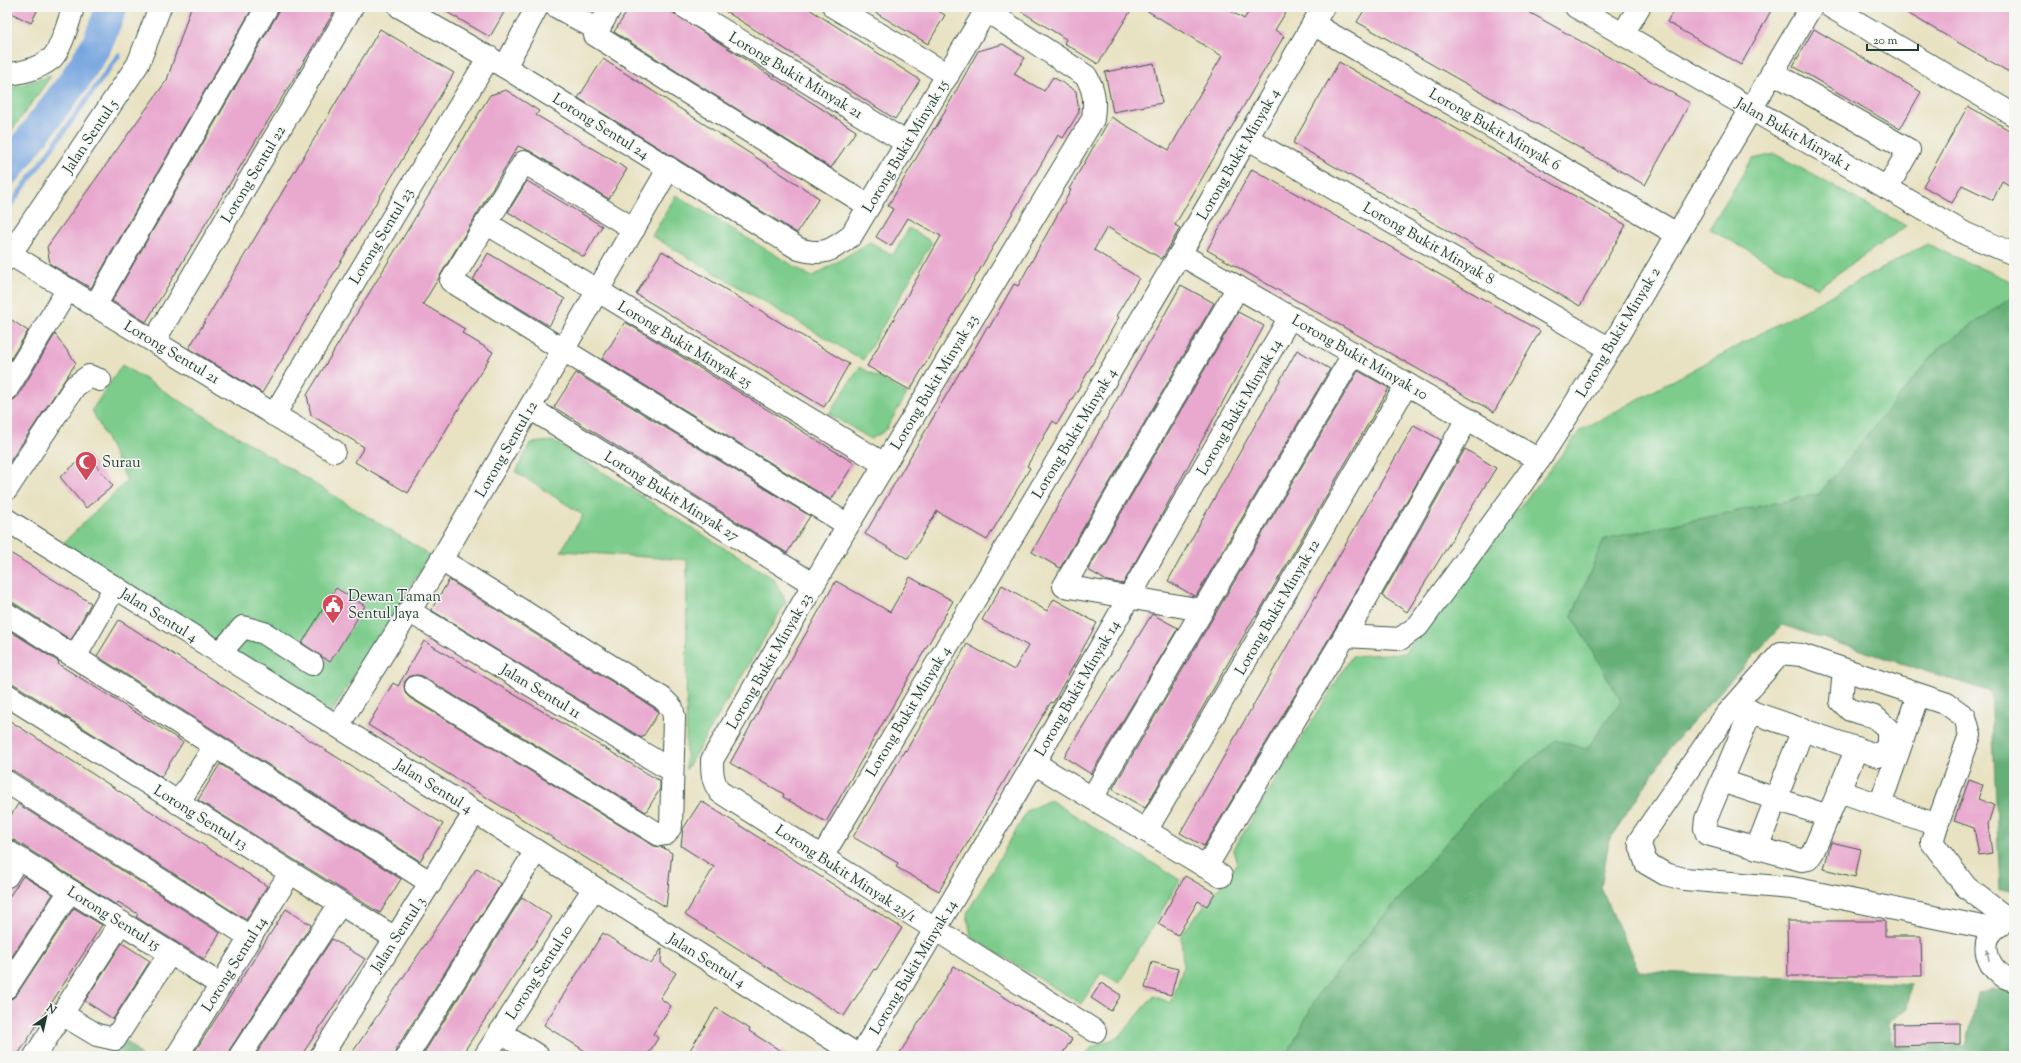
<svg xmlns="http://www.w3.org/2000/svg" width="2021" height="1063" font-family="'Sorts Mill Goudy',serif">
<style>
.green{fill:#7dcc8c;stroke:#4e8460}
.forest{fill:#66b078;stroke:#427656}
.lines{fill:none;stroke-linecap:round;stroke-linejoin:round}
.stream{stroke:#77a5e0;stroke-width:5}
.river{stroke:#77a5e0;stroke-width:31}
.building{fill:#e9a9cf}
.minor-casing{stroke:#3d5649;stroke-width:24}
.minor{stroke:#fff;stroke-width:22}
.oneway{fill:#8f9e9a}
.labels{text-anchor:middle;stroke-width:3;stroke-linejoin:round;paint-order:stroke}
.street-label{font-size:15px;fill:#1f3d34;stroke:#f6f6f2}
.poi-label{font-size:15px;fill:#1f3d34;stroke:#f6f6f2;text-anchor:start}
</style>
<rect width="100%" height="100%" fill="#f6f6f2"/>
<filter id="ink" filterUnits="userSpaceOnUse"><feTurbulence type="fractalNoise" baseFrequency=".025" numOctaves="2"/><feDisplacementMap in="SourceGraphic" scale="8" xChannelSelector="R" yChannelSelector="G"/><feConvolveMatrix kernelMatrix="1 2 1 2 8 2 1 2 1" color-interpolation-filters="sRGB"/></filter>
<filter id="wash" filterUnits="userSpaceOnUse"><feTurbulence type="fractalNoise" baseFrequency=".012" numOctaves="4" result="noise"/><feDisplacementMap in="SourceGraphic" scale="16" xChannelSelector="R" yChannelSelector="G"/><feGaussianBlur stdDeviation="0.9" result="paint"/><feColorMatrix in="noise" values="0 0 0 0 0 0 0 0 0 0 0 0 0 0 0 0 0 1.4 0 .05"/><feComposite in="paint" operator="in"/></filter>
<g filter="url(#wash)">
<rect width="100%" height="100%" fill="#e8e2c2"/>
<g class="green">
<polygon points="51,76 7,137 7,89"/>
<polygon points="1775,154 1906,226 1817,288 1709,229 1752,159"/>
<polygon points="676,195 812,277 870,242 893,255 909,228 932,242 863,360 652,236"/>
<polygon points="1927,244 2014,283 2014,296 1940,347 1819,494 1604,539 1572,616 1621,701 1587,749 1478,805 1318,994 1287,1056 1084,1056 1092,1047 1119,1037 1154,996 1171,1003 1183,967 1181,935 1237,864 1233,850 1352,656 1404,653 1581,430"/>
<polygon points="122,365 430,555 330,715 63,543 127,481 92,410"/>
<polygon points="860,367 907,394 885,431 871,439 829,414"/>
<polygon points="553,441 774,579 786,602 686,770 687,560 561,551 583,515 516,472 530,443"/>
<polygon points="1050,800 1180,880 1119,983 1101,973 1081,1004 971,937 967,913 1028,810"/>
</g>
<g class="forest">
<polygon points="2014,296 2014,890 2000,890 1991,692 1782,625 1674,742 1609,840 1601,888 1639,971 1911,984 1908,1008 1889,1022 1893,1046 1966,1046 1978,993 2014,986 2014,1056 1287,1056 1318,994 1478,805 1555,740 1587,749 1621,701 1572,616 1604,539 1819,494 1940,347"/>
<polygon points="125,1039 142,1056 102,1056"/>
</g>
<g class="lines">
<polyline class="stream" points="7,210 119,55"/>
<polyline class="river" points="7,170 74,81 97,44 112,7"/>
</g>
<g id="blocks">
<g class="building">
<polygon points="7,7 39,7 31,23 7,11"/>
<polygon points="191,7 253,7 91,288 50,264 47,247 167,80"/>
<polygon points="279,7 337,7 146,322 112,301 278,13"/>
<polygon points="438,7 507,7 490,37"/>
<polygon points="630,7 664,7 856,131 831,168 614,32"/>
<polygon points="719,7 806,7 920,80 895,119"/>
<polygon points="866,7 931,7 945,15 928,44"/>
<polygon points="1014,7 1133,7 1098,64 1064,43 1066,39"/>
<polygon points="1141,7 1224,7 1244,19 1252,7 1289,7 1275,30 1284,36 1175,225 1180,228 1162,259 1107,227 1094,250 1139,278 1116,316 1119,317 1080,386 1057,424 1053,421 1027,466 1030,468 987,540 937,511 908,559 865,534 961,370 962,371 987,327 989,328 1014,284 1018,286 1071,190 1069,189 1111,117 1169,150 1184,123 1183,123 1222,56"/>
<polygon points="1366,7 1520,7 1690,103 1645,185 1357,22"/>
<polygon points="1675,7 1773,7 1741,65 1667,22"/>
<polygon points="1897,7 2014,7 2014,75"/>
<polygon points="380,29 454,73 262,393 189,348"/>
<polygon points="1814,29 1921,92 1900,129 1793,66"/>
<polygon points="1003,44 1025,58 1014,74 1044,91 1053,77 1076,91 1079,112 1063,138 1058,135 910,390 867,366 941,236 908,218 891,246 876,237 893,209 888,206 934,128 935,129 978,51"/>
<polygon points="603,59 819,198 797,233 578,98"/>
<polygon points="1339,62 1626,225 1580,306 1293,143"/>
<polygon points="1154,63 1162,103 1113,112 1105,72"/>
<polygon points="506,90 539,111 536,115 627,169 609,199 530,151 518,146 423,304 465,329 462,333 493,352 408,493 355,462 364,447 311,415 307,395 490,95"/>
<polygon points="1968,106 2014,133 2014,188 2002,181 1993,200 1962,185 1952,203 1923,186"/>
<polygon points="1252,169 1540,331 1494,412 1207,250"/>
<polygon points="527,181 602,226 584,257 508,212"/>
<polygon points="662,251 849,364 824,407 636,294"/>
<polygon points="488,253 565,299 549,326 473,280"/>
<polygon points="1181,285 1214,303 1060,568 1032,552"/>
<polygon points="1238,312 1264,326 1161,516 1123,584 1107,581 1088,570"/>
<polygon points="7,317 28,331 7,365"/>
<polygon points="625,322 854,463 831,500 602,359"/>
<polygon points="55,334 76,363 7,466 7,401 13,400 18,396"/>
<polygon points="1297,350 1330,369 1196,596 1194,596 1168,581"/>
<polygon points="1358,371 1389,388 1256,617 1255,616 1145,808 1115,791 1113,788"/>
<polygon points="576,373 810,516 787,553 554,407"/>
<polygon points="1414,425 1441,440 1334,630 1204,846 1180,833"/>
<polygon points="1465,449 1496,468 1407,612 1382,596"/>
<polygon points="87,454 113,486 86,508 60,477"/>
<polygon points="7,551 91,603 71,640 14,603 7,602"/>
<polygon points="910,577 953,601 826,822 783,797 784,794 730,763 777,678 780,679 836,581 890,612"/>
<polygon points="449,580 654,708 659,712 642,738 431,610"/>
<polygon points="1002,585 1047,611 1054,599 1097,623 1053,703 1051,702 939,891 896,867 898,863 853,837 905,750 906,751 967,644 1014,670 1028,646 982,620"/>
<polygon points="336,588 365,606 330,662 302,643"/>
<polygon points="1152,614 1178,628 1091,774 1064,757"/>
<polygon points="119,620 443,824 420,861 97,656"/>
<polygon points="7,629 59,662 58,664 183,742 161,777 14,684 7,683"/>
<polygon points="424,641 660,781 660,789 646,812 422,676 417,675 410,676 405,681 404,686 405,693 410,698 654,846 662,847 672,853 666,907 368,725 393,683 398,686"/>
<polygon points="7,719 267,886 246,920 14,771 7,770"/>
<polygon points="220,764 401,879 380,913 198,800"/>
<polygon points="1969,780 1983,785 1978,799 1994,805 1988,824 1992,853 1979,855 1974,828 1954,821"/>
<polygon points="701,801 902,928 876,970 874,969 844,1016 685,915 714,867 681,846 683,829"/>
<polygon points="18,804 220,933 204,959 136,917 138,914 118,902 116,905 14,840 7,839 7,822"/>
<polygon points="1831,842 1861,849 1855,877 1824,869"/>
<polygon points="477,868 501,884 396,1049 395,1056 350,1056"/>
<polygon points="23,876 53,894 7,964 7,900"/>
<polygon points="1185,876 1215,893 1207,906 1198,901 1178,935 1158,924"/>
<polygon points="522,897 552,917 461,1056 422,1056"/>
<polygon points="74,908 102,925 17,1056 7,1056 7,999 13,998 17,994"/>
<polygon points="286,909 311,925 230,1049 228,1056 192,1056"/>
<polygon points="1787,921 1885,921 1885,936 1921,936 1922,976 1788,976"/>
<polygon points="603,933 651,964 662,948 661,963 676,973 660,998 671,1006 653,1034 658,1038 647,1056 593,1056 544,1025"/>
<polygon points="332,939 365,959 301,1056 255,1056"/>
<polygon points="122,943 150,961 113,1019 85,1001"/>
<polygon points="1152,962 1178,969 1171,995 1145,988"/>
<polygon points="954,966 1072,1039 1061,1056 898,1056"/>
<polygon points="1101,983 1121,995 1111,1011 1091,998"/>
<polygon points="716,1008 750,1029 749,1031 789,1056 699,1056 690,1050"/>
<polygon points="1960,1023 1960,1044 1894,1046 1894,1024"/>
</g>
</g>
</g>
<g filter="url(#ink)">
<use href="#blocks" fill-opacity="0" stroke="#3d5649" stroke-width="1"/>
<g class="lines">
<g class="minor-casing">
<g id="minor">
<path d="M400 7 505 67 799 249C823 256 831 251 851 236L988 7"/>
<polyline points="557,7 598,30"/>
<polyline points="611,7 595,35 869,206"/>
<polyline points="685,7 907,143"/>
<polyline points="834,7 948,75"/>
<path d="M981 7 1086 76C1095 91 1095 102 1093 119L848 525 712 760C712 773 712 781 720 792L1095 1031"/>
<polyline points="1576,7 1966,234 2014,254"/>
<polyline points="1831,7 2014,115"/>
<polyline points="1313,24 1677,234"/>
<polyline points="1623,34 1639,7"/>
<polyline points="505,67 537,7"/>
<polyline points="1772,72 1909,150 1887,188"/>
<path d="M7 74C22 73 39 68 51 59 60 52 70 19 73 7"/>
<polyline points="1247,138 1610,349"/>
<polyline points="486,223 884,464"/>
<polyline points="634,229 524,162 451,281 848,525"/>
<polyline points="10,254 334,451"/>
<polyline points="1180,254 1539,460"/>
<polyline points="7,259 138,64 160,7"/>
<polyline points="95,306 267,7"/>
<polyline points="154,341 352,7"/>
<polyline points="7,389 68,289"/>
<polyline points="530,408 813,584"/>
<polyline points="274,415 489,57"/>
<polyline points="7,489 75,386 89,376 100,380"/>
<polyline points="7,520 475,812 859,1056"/>
<polyline points="1202,610 1064,586 1238,287"/>
<polyline points="409,611 672,771"/>
<polyline points="7,614 431,883"/>
<polyline points="1345,636 1400,639 1418,626 1539,460 1610,349 1811,7"/>
<polyline points="220,653 243,627 264,633 312,664"/>
<polyline points="75,657 115,587"/>
<polyline points="416,687 660,835 666,834 671,826 674,717 672,708 662,698 441,560"/>
<polyline points="7,695 395,938"/>
<polyline points="1737,707 1878,756 1888,746 1888,729 1875,717 1850,710 1841,701 1844,670"/>
<polyline points="1751,711 1706,819 1705,828 1707,834 1801,860 1808,859 1813,852 1857,748"/>
<polyline points="338,726 441,560 669,168"/>
<polyline points="1034,763 1221,876"/>
<polyline points="1722,781 1828,816"/>
<polyline points="7,782 250,937"/>
<polyline points="1839,791 1937,825"/>
<polyline points="1092,798 1354,353"/>
<polyline points="178,803 215,746"/>
<polyline points="1880,805 1918,695"/>
<polyline points="1146,831 1407,384"/>
<polyline points="1757,848 1803,729"/>
<polyline points="7,851 221,985"/>
<polyline points="822,857 1180,254 1323,7"/>
<polyline points="1206,867 1345,636 1467,419"/>
<polyline points="7,876 18,858"/>
<path d="M2002 923C1975 937 1986 975 2014 980"/>
<polyline points="1992,932 1983,927 1792,888 1684,879 1665,874 1646,863 1639,841 1726,715 1781,653 1801,655 1947,704 1965,717 1970,735 1937,825 1932,842 1966,887 2009,920"/>
<polyline points="7,987 70,891"/>
<polyline points="62,1014 97,1035 115,1039 170,953"/>
<polyline points="500,1032 538,1056"/>
<polyline points="35,1056 121,922"/>
<polyline points="177,1056 290,873"/>
<polyline points="240,1056 340,904"/>
<polyline points="321,1056 475,812"/>
<polyline points="407,1056 536,851"/>
<polyline points="485,1056 594,888"/>
<polyline points="860,1056 1034,763 1290,317"/>
</g>
</g>
<use href="#minor" class="minor"/>
</g>
<defs><path id="oneway-solid" d="M-6-.8H1V-3.2L6.5 0L1 3.2V.8H-6Z"/></defs>
<use class="oneway" href="#oneway-solid" transform="translate(1988 955) rotate(-100)"/>
</g>
<defs>
<g id="mosque-pin" transform="scale(1.15)"><path d="M0 17L-7.5 6A9.5 9.5 0 1 1 7.5 6Z" fill="#d1495b" stroke="#f6f6f2"/><path d="M3.5-4.9A6 6 0 1 0 3.5 4.9A5 5 0 1 1 3.5-4.9Z" fill="#fff"/></g>
<g id="civic-pin" transform="scale(1.15)"><path d="M0 17L-7.5 6A9.5 9.5 0 1 1 7.5 6Z" fill="#d1495b" stroke="#f6f6f2"/><path d="M-.6-6.5H3V-4.5H.6V-3L4-1V1h2V6H-6V1h2V-1L-.6-3ZM-1.2 2.5V6h2.4V2.5Z" fill="#fff"/></g>
</defs>
<g fill-rule="evenodd">
<use href="#mosque-pin" x="86" y="462"/>
<use href="#civic-pin" x="333" y="605"/>
</g>
<g class="labels">
<g class="street-label">
<text transform="translate(796 75) rotate(31)" y="5">Lorong Bukit Minyak 21</text>
<text transform="translate(601 126) rotate(32)" y="5">Lorong Sentul 24</text>
<text transform="translate(1495 129) rotate(30)" y="5">Lorong Bukit Minyak 6</text>
<text transform="translate(1794 134) rotate(30)" y="5">Jalan Bukit Minyak 1</text>
<text transform="translate(90 136) rotate(-56)" y="5">Jalan Sentul 5</text>
<text transform="translate(905 146) rotate(-59)" y="5">Lorong Bukit Minyak 15</text>
<text transform="translate(1238 154) rotate(-60)" y="5">Lorong Bukit Minyak 4</text>
<text transform="translate(253 174) rotate(-59)" y="5">Lorong Sentul 22</text>
<text transform="translate(381 236) rotate(-59)" y="5">Lorong Sentul 23</text>
<text transform="translate(1429 243) rotate(30)" y="5">Lorong Bukit Minyak 8</text>
<text transform="translate(1618 332) rotate(-59)" y="5">Lorong Bukit Minyak 2</text>
<text transform="translate(685 344) rotate(31)" y="5">Lorong Bukit Minyak 25</text>
<text transform="translate(172 352) rotate(31)" y="5">Lorong Sentul 21</text>
<text transform="translate(1360 357) rotate(30)" y="5">Lorong Bukit Minyak 10</text>
<text transform="translate(934 382) rotate(-59)" y="5">Lorong Bukit Minyak 23</text>
<text transform="translate(1239 407) rotate(-60)" y="5">Lorong Bukit Minyak 14</text>
<text transform="translate(1074 433) rotate(-59)" y="5">Lorong Bukit Minyak 4</text>
<text transform="translate(506 449) rotate(-60)" y="5">Lorong Sentul 12</text>
<text transform="translate(672 496) rotate(32)" y="5">Lorong Bukit Minyak 27</text>
<text transform="translate(1277 607) rotate(-60)" y="5">Lorong Bukit Minyak 12</text>
<text transform="translate(159 615) rotate(32)" y="5">Jalan Sentul 4</text>
<text transform="translate(769 661) rotate(-60)" y="5">Lorong Bukit Minyak 23</text>
<text transform="translate(1077 688) rotate(-60)" y="5">Lorong Bukit Minyak 14</text>
<text transform="translate(541 691) rotate(31)" y="5">Jalan Sentul 11</text>
<text transform="translate(908 711) rotate(-59)" y="5">Lorong Bukit Minyak 4</text>
<text transform="translate(434 786) rotate(32)" y="5">Jalan Sentul 4</text>
<text transform="translate(201 817) rotate(32)" y="5">Lorong Sentul 13</text>
<text transform="translate(846 873) rotate(33)" y="5">Lorong Bukit Minyak 23/1</text>
<text transform="translate(114 918) rotate(32)" y="5">Lorong Sentul 15</text>
<text transform="translate(398 934) rotate(-57)" y="5">Jalan Sentul 3</text>
<text transform="translate(707 960) rotate(32)" y="5">Jalan Sentul 4</text>
<text transform="translate(234 964) rotate(-58)" y="5">Lorong Sentul 14</text>
<text transform="translate(913 967) rotate(-59)" y="5">Lorong Bukit Minyak 14</text>
<text transform="translate(539 972) rotate(-57)" y="5">Lorong Sentul 10</text>
</g>
<g class="poi-label">
<text x="102" y="467">Surau</text>
<text x="348" y="601">Dewan Taman<tspan x="348" dy="17">Sentul Jaya</tspan></text>
</g>
</g>
<rect width="2021" height="1063" fill="none" stroke="#f6f6f2" stroke-width="24"/>
<g transform="translate(46 1017) rotate(34)" stroke="#f6f6f2" stroke-width="3" paint-order="stroke">
<path d="M0-3L7 15L0 10L-7 15Z" fill="#1f3d34"/>
<text y="-6" font-size="11" font-weight="bold" text-anchor="middle" fill="#1f3d34">N</text>
</g>
<path d="M1867 44v6h51v-6" fill="none" stroke="#1f3d34" stroke-width="2"/>
<text x="1873" y="44" font-size="12" fill="#1f3d34" stroke="#f6f6f2" stroke-width="3" paint-order="stroke">20 m</text>
</svg>
